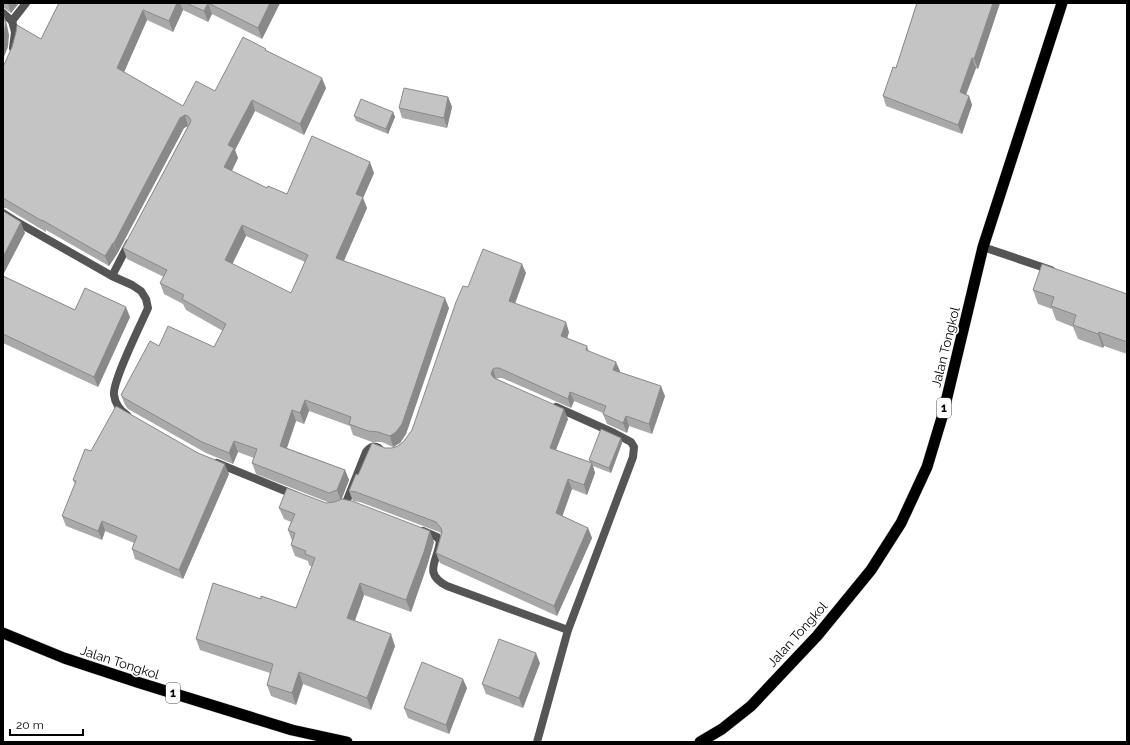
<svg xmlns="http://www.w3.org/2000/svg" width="1130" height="745" font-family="Raleway,sans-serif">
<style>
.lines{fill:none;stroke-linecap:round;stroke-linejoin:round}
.trunk-casing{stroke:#dbdbdb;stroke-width:12}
.service{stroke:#555;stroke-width:8}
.minor{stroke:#555;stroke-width:8}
.trunk{stroke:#000;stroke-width:11}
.wall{fill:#a9a9a9;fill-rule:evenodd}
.shaded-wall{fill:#898989}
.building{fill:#c4c4c4;stroke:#898989;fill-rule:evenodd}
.labels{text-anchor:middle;stroke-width:3.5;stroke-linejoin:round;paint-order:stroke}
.shield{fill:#fff;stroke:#4c4c4c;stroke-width:1}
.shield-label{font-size:12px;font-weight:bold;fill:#000}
.street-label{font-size:13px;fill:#000;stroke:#fff}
</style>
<rect width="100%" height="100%" fill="#fff"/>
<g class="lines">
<g class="trunk-casing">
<g id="trunk">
<polyline points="3,633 64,658 140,683 292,730 347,742"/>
<polyline points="700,742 722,729 751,706 817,636 871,570 901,523 927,467 943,414 983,247 1062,3"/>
</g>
</g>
<polyline class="service" points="983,247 1051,270"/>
<g class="minor">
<polyline points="3,13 12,21 15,32 13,48"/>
<polyline points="12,21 26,3"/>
<path d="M3 213 17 222 112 276 132 285 141 291 146 299 148 308C141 324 112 382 114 395 115 403 120 411 127 415"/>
<polyline points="112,276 129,243"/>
<polyline points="217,463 295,495"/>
<path d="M345 505 366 452C370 447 373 445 379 448"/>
<path d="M423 531 437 537 440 541C438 561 422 573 447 586L568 630"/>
<polyline points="537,742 568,630 633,457 634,447 631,442 614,433 556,407"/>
</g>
<use href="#trunk" class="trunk"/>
</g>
<g class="wall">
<polygon points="3,3 19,3 11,13 4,8 3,8"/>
<path d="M59 3H280L262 39 212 14 208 22 183 10 173 32 147 20 124 72 183 106 215 91 266 49V50L326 88 304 135 255 111 235 150 238 158 232 171 267 188 287 194 374 173 363 198 367 208 344 261 449 308 406 434 400 443 393 447 382 442H372L353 435 350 426 309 411 304 424 296 421 287 448 345 470 349 480 341 499 434 542 428 563 411 612 364 595 355 620 395 646 371 710 303 684 296 705 271 696 267 685 270 673 200 650 196 639 261 599 296 608 312 567 309 565 308 561 295 556 291 545 292 541 288 530 291 522 284 519 279 508 330 503 256 474 252 463 254 458 238 452 233 464 206 453 128 409 125 405 121 395 159 346 214 347 223 331 186 310 183 304 164 294 160 283 164 277 127 259 123 248 188 126 184 128 117 254 109 266 46 230V232L6 208H3V67L41 39ZM246 236 305 262 291 293 232 264Z"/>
<polygon points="915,3 1000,3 978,69 976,68 966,95 969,96 972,105 962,134 886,106 883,96 896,68 916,5"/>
<polygon points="448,97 452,107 447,128 402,118 399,108"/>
<polygon points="393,112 395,117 388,134 356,121 354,116"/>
<polygon points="526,273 515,304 569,332 567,338 587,346 589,351 620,371 619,372 665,396 652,434 629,426 627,433 607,424 603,414 603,413 574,401 571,408 502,378 499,378 496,379 568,419 556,450 590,462 589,460 621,438 622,443 611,473 593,466 595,473 587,495 572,489 562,516 588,528 592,538 557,616 440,563 436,553 441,534 439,532 360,502 353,501 349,491 358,475 385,448 392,448 398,446 404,441 412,430 468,287"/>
<polygon points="3,276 75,310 130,317 98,387 3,343"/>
<polygon points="1033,290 1127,294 1127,354 1104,346 1103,348 1078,339 1073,327 1056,320 1052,309 1038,304"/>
<polygon points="91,451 229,474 183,579 135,559 132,549 134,543 105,531 102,540 66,526 62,516 75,484 73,480"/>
<polygon points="540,663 523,708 486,694 482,684"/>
<polygon points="467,688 449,734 408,718 404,708"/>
</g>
<g class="shaded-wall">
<polygon points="8,3 19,3 11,13"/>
<polygon points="177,3 180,3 183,10 173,32 169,21"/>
<polygon points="208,3 212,14 208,22 204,11"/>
<polygon points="270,3 280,3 262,39 258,28"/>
<polygon points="993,3 1000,3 978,69 974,59"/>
<polygon points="143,10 147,20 121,79 117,68"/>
<polygon points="3,14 7,25 9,35 8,47 3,59"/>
<polygon points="972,58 976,68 963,102 960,92"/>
<polygon points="322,78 326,88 304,135 300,124"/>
<polygon points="969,96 972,105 962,134 958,125"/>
<polygon points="448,97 452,107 447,128 444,118"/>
<polygon points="252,100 255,111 235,150 238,158 228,178 224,167 228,145"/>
<polygon points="393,112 395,117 388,134 386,129"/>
<polygon points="185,115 188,126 184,128 117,254 114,243 180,118"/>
<polygon points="370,162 374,173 363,198 367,208 340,269 336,258 356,194"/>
<polygon points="21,222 25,233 3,275 3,257"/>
<polygon points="242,225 246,236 229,271 225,260"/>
<polygon points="113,243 117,254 109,266 105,256"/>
<polygon points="522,264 526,273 512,311 509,301"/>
<polygon points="445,298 449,308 406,434 400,443 393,447 390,436"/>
<polygon points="126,307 130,317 98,387 94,377"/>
<polygon points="566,322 569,332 565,346 561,336"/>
<polygon points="1099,332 1104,346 1103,348 1098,334"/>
<polygon points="616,362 620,371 616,380 613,370"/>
<polygon points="493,369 496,379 495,384 491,374"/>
<polygon points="661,386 665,396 652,434 649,424"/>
<polygon points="570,392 574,401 571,408 568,399"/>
<polygon points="305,400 309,411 304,424 300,413"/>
<polygon points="564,409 568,419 553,457 550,448"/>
<polygon points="292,410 296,421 284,456 280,446"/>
<polygon points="626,416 629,426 627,433 623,423"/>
<polygon points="621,438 622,443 611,473 609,468"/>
<polygon points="234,441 238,452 233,464 229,453"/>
<polygon points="592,463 595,473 587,495 584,485"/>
<polygon points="225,464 229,474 183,579 179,570"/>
<polygon points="345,470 349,480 341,501 337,490"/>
<polygon points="568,479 572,489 560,523 556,513"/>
<polygon points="102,521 105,531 102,540 98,531"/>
<polygon points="588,528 592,538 557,616 554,606"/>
<polygon points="430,531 434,542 428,563 411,612 406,600"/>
<polygon points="360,583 364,595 352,629 347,618"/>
<polygon points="391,634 395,646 371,710 367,698"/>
<polygon points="536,653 540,663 523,708 519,698"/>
<polygon points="299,672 303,684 296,705 292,693"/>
<polygon points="463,679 467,688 449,734 446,725"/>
</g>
<g class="building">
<path d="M59 3H177L169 21 143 10 117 68 183 106 196 81 215 91 243 37 266 49 265 50 322 78 300 124 252 100 228 145 234 148 224 167 267 188 268 186 287 194 312 136 370 162 356 194 363 197 336 258 445 298 402 424 396 432 390 436 378 432 368 431 349 424 351 417 305 400 300 413 292 410 280 446 345 470 337 490 329 493 252 463 257 449 234 441 229 453 202 442 124 398 121 395 150 341 159 346 168 326 214 347 226 324 182 299 184 295 160 283 167 270 123 248 190 123 191 120 188 116 185 115 180 118 114 243H113L105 256 42 220V221L3 198V67L12 47 16 32 17 25 41 39ZM242 225 308 255 291 293 225 260Z"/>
<polygon points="186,3 208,3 204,11"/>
<polygon points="208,3 270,3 258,28"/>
<polygon points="917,3 993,3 974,59 972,58 960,92 969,96 958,125 883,96 893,67 896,68"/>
<polygon points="3,14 6,24 3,39"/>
<polygon points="404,88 448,97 444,118 399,108"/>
<polygon points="361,99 393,112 386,129 354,116"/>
<polygon points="3,211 21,222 3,257"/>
<polygon points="483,249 522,264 509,301 566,322 561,336 587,346 586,350 616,362 613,370 661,386 649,424 626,416 623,423 603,414 606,406 570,392 568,399 499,368 495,368 493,369 491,374 494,378 564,409 550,448 592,463 584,485 568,479 556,513 588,528 554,606 436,553 442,532 441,528 436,522 356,492 349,491 356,474 358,475 372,443 385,448 392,448 398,446 404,441 412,430 456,302 463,286 468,287"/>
<polygon points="1042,264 1127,294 1127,342 1099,332 1098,334 1073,325 1076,315 1051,306 1054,297 1033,290"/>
<polygon points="3,276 75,310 85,288 126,307 94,377 3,334"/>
<polygon points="116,406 198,453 225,464 179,570 132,549 137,536 102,521 98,531 62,516 76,481 73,480 85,449 91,451"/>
<polygon points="601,429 621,438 609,468 589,460"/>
<polygon points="287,488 326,503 334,502 342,499 352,501 430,531 424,552 406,600 360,583 347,618 391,634 367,698 299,672 292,693 267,685 273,664 196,639 213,583 261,599 261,596 296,608 315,558 305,554 306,551 291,545 295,533 288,530 295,514 279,508"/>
<polygon points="499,639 536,653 519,698 482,684"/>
<polygon points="422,662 463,679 446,725 404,708"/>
</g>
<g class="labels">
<g class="shield">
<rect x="937" y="398" width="14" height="20" rx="3"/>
<rect x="166" y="683" width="14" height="20" rx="3"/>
</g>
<g class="shield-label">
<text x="944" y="412">1</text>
<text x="173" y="697">1</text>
</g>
<g class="street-label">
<text transform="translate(945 347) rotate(-76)" y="5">Jalan Tongkol</text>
<text transform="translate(797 634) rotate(-48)" y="5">Jalan Tongkol</text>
<text transform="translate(120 662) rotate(18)" y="5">Jalan Tongkol</text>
</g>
</g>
<rect width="1130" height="745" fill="none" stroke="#000000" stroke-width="8"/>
<path d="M10 729v6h73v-6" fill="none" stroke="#000000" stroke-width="2"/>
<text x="16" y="729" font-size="12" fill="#000000" stroke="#ffffff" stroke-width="3" paint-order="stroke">20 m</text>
</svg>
